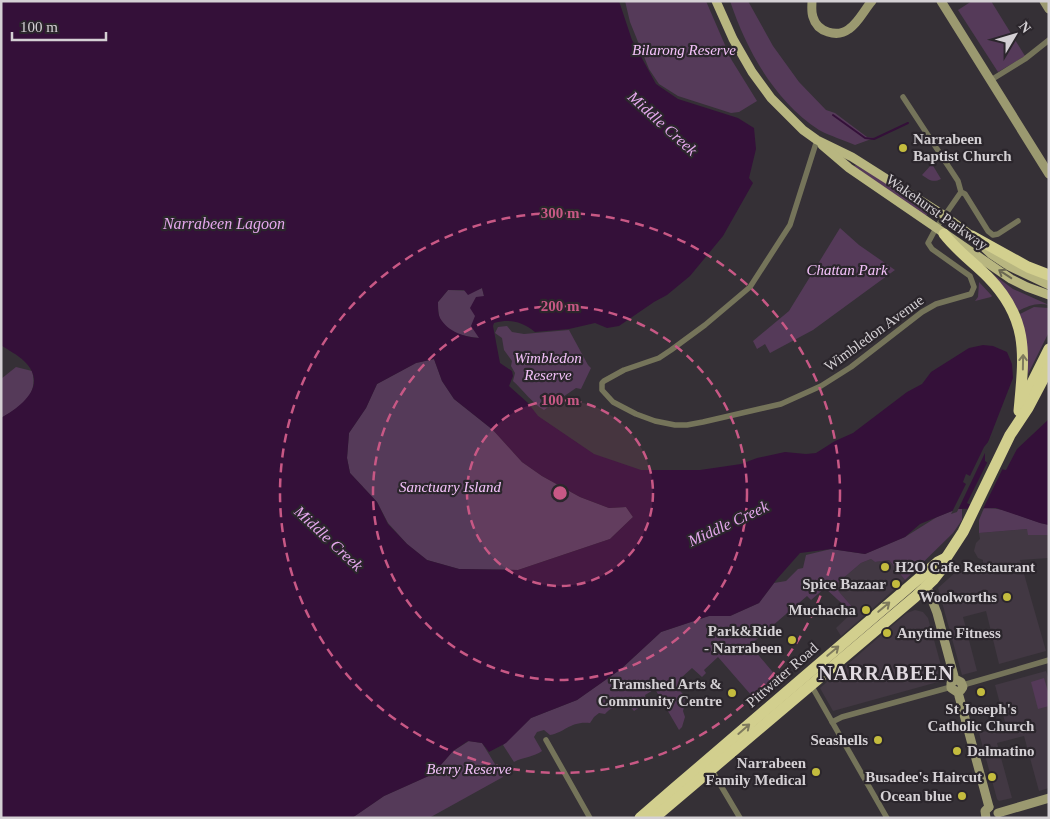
<svg xmlns="http://www.w3.org/2000/svg" width="1050" height="819" font-family="Georgia,serif">
<style>
.built{fill:#423843}
.green{fill:#553a59}
.water{fill:#341039;fill-rule:evenodd}
.pier{fill:#353036}
.lines{fill:none;stroke-linecap:round;stroke-linejoin:round}
.stream{stroke:#341039;stroke-width:2}
.street{stroke:#75745a;stroke-width:5.5}
.secondary{stroke:#9b9970;stroke-width:9}
.primary{stroke:#b8b680;stroke-width:9}
.highway{stroke:#d2cf8e;stroke-width:11}
.oneway{stroke:#6a6752}
.oneway2{stroke:#7e7a5d}
.ring{fill:none;stroke:#c85885;stroke-width:2.5;stroke-dasharray:9 6}
.poi-dot{fill:#c4bc3e;stroke:#2b262c;stroke-width:2}
.labels{text-anchor:middle;stroke-width:4.5;stroke-linejoin:round;paint-order:stroke}
.park-label{font-size:15px;font-style:italic;fill:#f4c2fa;stroke:#2b262c}
.poi-label{font-size:15px;font-weight:bold;fill:#d4d0d4;stroke:#2b262c;text-anchor:end}
.street-label{font-size:15px;fill:#d4d0d4;stroke:#2b262c}
.water-label{font-size:16px;font-style:italic;fill:#e5a8ed;stroke:#2b262c}
.district-label{font-size:20px;font-weight:bold;letter-spacing:1px;fill:#e1dae1;stroke:#2b262c}
.centre{fill:#c85885;stroke:#2b262c;stroke-width:2.5}
.ring-label{font-size:15px;text-anchor:middle;font-weight:bold;fill:#c85885;stroke:#2b262c;stroke-width:4.5;stroke-linejoin:round;paint-order:stroke}
</style>
<rect width="100%" height="100%" fill="#353036"/>
<g class="built">
<polygon points="1028,529 1029,535 1049,535 1049,558 1020,560 1046,651 999,664 986,611 963,617 977,671 962,675 938,588 958,570 983,564 983,560 978,558 974,551 976,543 980,539 979,533"/>
<polygon points="871,559 875,562 889,560 905,580 841,636 836,628 855,610 834,586 861,563"/>
<polygon points="915,610 923,612 928,618 945,680 833,711 820,688 907,613"/>
<polygon points="1046,671 1049,680 1049,788 1039,791 1024,736 997,743 1012,798 999,801 997,799 979,733 1006,726 995,685"/>
</g>
<g class="green">
<polygon points="625,1 706,1 731,59 757,101 739,112 731,113 678,96 659,84 649,69 630,22"/>
<path d="M730 1H748L773 46 799 82 826 110 835 113 867 137 874 138 855 145C844 140 830 136 819 130 774 100 747 51 730 1Z"/>
<polygon points="972,1 991,1 1025,56 998,72 958,10"/>
<path d="M932 164 941 179C933 183 929 180 922 175Z"/>
<polygon points="856,165 889,184 929,212 925,217 854,166"/>
<polygon points="840,228 859,245 895,270 813,330 770,353 765,344 757,349 753,341 789,311"/>
<path d="M986 269 1013 289 1049 305C1037 302 1028 306 1018 311Z"/>
<polygon points="979,282 992,296 991,297 975,301 978,297"/>
<path d="M482 288 484 296 475 316 480 338C465 337 448 333 440 319 438 314 438 307 438 302L448 290 474 291Z"/>
<polygon points="1034,307 1049,308 1049,332 1028,374 1026,350 1018,315"/>
<path d="M507 326 512 332 524 334 569 330 588 365 591 368 581 389 576 388 544 410C533 404 523 390 513 381L515 373 511 366 512 361 504 350 502 338 495 333 498 327Z"/>
<polygon points="434,359 442,381 454,399 493,430 522,462 542,476 580,497 609,508 626,507 633,517 610,539 518,570 459,569 427,560 407,544 388,523 377,502 350,473 347,458 349,433 366,408 377,384 416,363"/>
<path d="M16 367 32 371C39 396 20 407 1 418V379Z"/>
<path d="M984 508C1007 507 1027 521 1049 525V535H1028L1027 529 979 533V520Z"/>
<path d="M957 509H962V520L953 533 905 580 889 560 875 562 871 559 861 563 834 586 855 610H849L825 588 811 600 807 596 750 645 782 683 758 703 718 657 704 670 706 673 702 677 692 668 681 678 683 681 677 687 686 698 684 701 685 704 683 711 685 717 682 727 679 730 655 689 645 695 647 702 634 711C626 700 612 706 605 714L599 713 594 717 590 723C570 721 566 732 550 735L544 730 537 732 534 737 542 751C534 757 523 757 514 762L503 745 531 718 577 700 621 669 661 632 709 616H730L759 603 774 583 786 581 798 569 803 568 806 555 831 549 865 554 905 537 937 517Z"/>
<polygon points="1044,678 1049,695 1049,706 1038,709 1031,682"/>
<polygon points="469,741 482,743 503,777 429,818 352,818 384,796 433,774 453,751"/>
</g>
<path class="water" d="M1 1H619L632 40 656 84 678 99 738 118 754 128 756 149 749 178 753 183 723 236 690 276 667 295 654 302 619 326 607 328 595 323 569 329 535 332C521 321 510 319 494 323L493 326 500 363 512 371 513 376 509 386 528 403 538 416 594 454 641 470H700L741 464 757 458 785 452 806 454 816 453 835 441 853 433 907 392 922 384 931 372 969 348 983 345 993 346 1007 352 1012 364 1013 378 985 450V461L995 468 1006 470 1017 449 1049 419V525L1040 523 996 508 957 509 920 524 905 537 865 554 831 549 800 553 777 579 759 603 730 616H709L661 632 621 669 577 700 531 718 506 743 489 752 482 743 468 741 453 751 433 774 384 796 352 818H1V418C22 406 49 385 24 361 18 355 8 350 1 345ZM482 288 484 296 476 297 470 308 475 316 471 326 479 338C465 337 448 332 440 318 438 314 438 307 438 302L448 290H464L468 295ZM434 359 442 381 454 399 493 430 522 462 542 476 580 497 609 508 626 507 633 517 610 539 518 570 459 569 427 560 407 544 388 524 377 502 350 473 347 458 349 433 366 408 377 384 416 363Z"/>
<g class="pier">
<polygon points="993,436 957,512 951,514 966,484 963,482 966,474 970,476 984,447"/>
<polygon points="988,461 995,465 1003,468 982,511 967,503"/>
</g>
<g class="lines">
<polyline class="stream" points="833,115 865,138 874,139 908,123"/>
<g class="street">
<polyline points="991,80 1025,59 1049,40"/>
<polyline points="903,97 958,181 961,192 965,194 988,231 993,235 998,234 1018,221"/>
<polyline points="817,140 790,225 750,287 705,325 671,350 659,358 624,370 604,381 602,383 602,390 613,402 636,414 655,421 675,425 687,425 703,422 781,404 821,386 851,367 922,312 936,304 971,294 974,287 970,276 932,249 928,243 936,228 961,192"/>
<polyline points="811,685 887,818"/>
<polyline points="963,685 1049,660"/>
<polyline points="832,722 842,717 951,687"/>
<polyline points="546,740 590,818"/>
<polyline points="711,769 740,818"/>
</g>
<g class="secondary">
<path d="M812 1C812 6 811 12 813 17 817 32 837 38 849 29 859 22 864 10 872 1"/>
<polyline points="941,1 1049,174"/>
<polyline points="1044,1 1049,9"/>
<polyline points="925,582 937,613 955,680 951,683 951,688 957,692 961,690 963,687 961,682 957,680"/>
<polyline points="959,696 989,807"/>
<polyline points="998,813 1049,798"/>
<polyline points="986,818 985,811 989,807"/>
</g>
<g class="primary">
<polyline points="716,1 733,39 752,72 771,98 803,130 817,140 852,157 945,216 972,236 991,254 1009,266 1049,285"/>
<polyline points="822,145 849,168 1011,279 1027,287 1049,295"/>
</g>
<g class="highway">
<path d="M944 234C957 251 973 262 988 277 1030 320 1024 356 1019 411"/>
<polyline points="972,236 1028,267 1049,275"/>
<polyline points="1022,403 1049,349"/>
<path d="M640 818C739 732 839 647 938 562L946 558"/>
<polyline points="654,818 915,597 933,580 944,566 946,558 963,532 1010,435 1028,408 1049,368"/>
</g>
</g>
<defs><path id="oneway-shaft" d="M-6 0H5M1.5-3L5.5 0L1.5 3" fill="none" stroke-width="1.6" stroke-linecap="round" stroke-linejoin="round" transform="scale(1.25)"/></defs>
<use class="oneway" href="#oneway-shaft" transform="translate(1005 274) rotate(-147)"/>
<g class="oneway2">
<use href="#oneway-shaft" transform="translate(1023 362) rotate(-89)"/>
<use href="#oneway-shaft" transform="translate(884 607) rotate(-40)"/>
<use href="#oneway-shaft" transform="translate(833 651) rotate(-40)"/>
<use href="#oneway-shaft" transform="translate(744 729) rotate(-41)"/>
</g>
<circle cx="560" cy="493" r="93" fill="#c85885" fill-opacity=".12"/>
<g class="ring">
<circle cx="560" cy="493" r="93"/>
<circle cx="560" cy="493" r="187"/>
<circle cx="560" cy="493" r="280"/>
</g>
<g class="poi-dot">
<circle cx="903" cy="148" r="5"/>
<circle cx="885" cy="567" r="5"/>
<circle cx="896" cy="584" r="5"/>
<circle cx="1007" cy="597" r="5"/>
<circle cx="866" cy="610" r="5"/>
<circle cx="887" cy="633" r="5"/>
<circle cx="792" cy="640" r="5"/>
<circle cx="981" cy="692" r="5"/>
<circle cx="732" cy="693" r="5"/>
<circle cx="878" cy="740" r="5"/>
<circle cx="957" cy="751" r="5"/>
<circle cx="816" cy="772" r="5"/>
<circle cx="992" cy="777" r="5"/>
<circle cx="962" cy="796" r="5"/>
</g>
<g class="labels">
<g class="park-label">
<text x="684" y="55">Bilarong Reserve</text>
<text x="847" y="275">Chattan Park</text>
<text x="548" y="363">Wimbledon<tspan x="548" dy="17">Reserve</tspan></text>
<text x="450" y="492">Sanctuary Island</text>
<text x="469" y="774">Berry Reserve</text>
</g>
<g class="poi-label">
<text x="913" y="144" text-anchor="start">Narrabeen<tspan x="913" dy="17">Baptist Church</tspan></text>
<text x="895" y="572" text-anchor="start">H2O Cafe Restaurant</text>
<text x="886" y="589">Spice Bazaar</text>
<text x="997" y="602">Woolworths</text>
<text x="856" y="615">Muchacha</text>
<text x="782" y="636">Park&amp;Ride<tspan x="782" dy="17">- Narrabeen</tspan></text>
<text x="897" y="638" text-anchor="start">Anytime Fitness</text>
<text x="722" y="689">Tramshed Arts &amp;<tspan x="722" dy="17">Community Centre</tspan></text>
<text x="981" y="714" text-anchor="middle">St Joseph's<tspan x="981" dy="17">Catholic Church</tspan></text>
<text x="868" y="745">Seashells</text>
<text x="967" y="756" text-anchor="start">Dalmatino</text>
<text x="806" y="768">Narrabeen<tspan x="806" dy="17">Family Medical</tspan></text>
<text x="982" y="782">Busadee's Haircut</text>
<text x="952" y="801">Ocean blue</text>
</g>
<g class="street-label">
<text transform="translate(937 212) rotate(35)" y="5">Wakehurst Parkway</text>
<text transform="translate(874 333) rotate(-36)" y="5">Wimbledon Avenue</text>
<text transform="translate(782 675) rotate(-41)" y="5">Pittwater Road</text>
</g>
<g class="water-label">
<text transform="translate(663 123) rotate(42)" y="6">Middle Creek</text>
<text x="224" y="229">Narrabeen Lagoon</text>
<text transform="translate(728 523) rotate(-25)" y="6">Middle Creek</text>
<text transform="translate(329 538) rotate(43)" y="6">Middle Creek</text>
</g>
<g class="district-label">
<text x="886" y="680">NARRABEEN</text>
</g>
</g>
<circle cx="560" cy="493" r="8" class="centre"/>
<g class="ring-label">
<text x="560" y="218">300 m</text>
<text x="560" y="311">200 m</text>
<text x="560" y="405">100 m</text>
</g>
<rect width="1050" height="819" fill="none" stroke="#d4d0d4" stroke-width="5"/>
<g transform="translate(1015 35) rotate(52)" stroke="#2b262c" stroke-width="4" paint-order="stroke">
<path d="M0-4L9 19L0 12L-9 19Z" fill="#d4d0d4"/>
<text y="-8" font-size="14" font-weight="bold" text-anchor="middle" fill="#d4d0d4">N</text>
</g>
<path d="M12 32v8h94v-8" fill="none" stroke="#d4d0d4" stroke-width="2.5"/>
<text x="20" y="32" font-size="15" fill="#d4d0d4" stroke="#2b262c" stroke-width="4" paint-order="stroke">100 m</text>
</svg>
